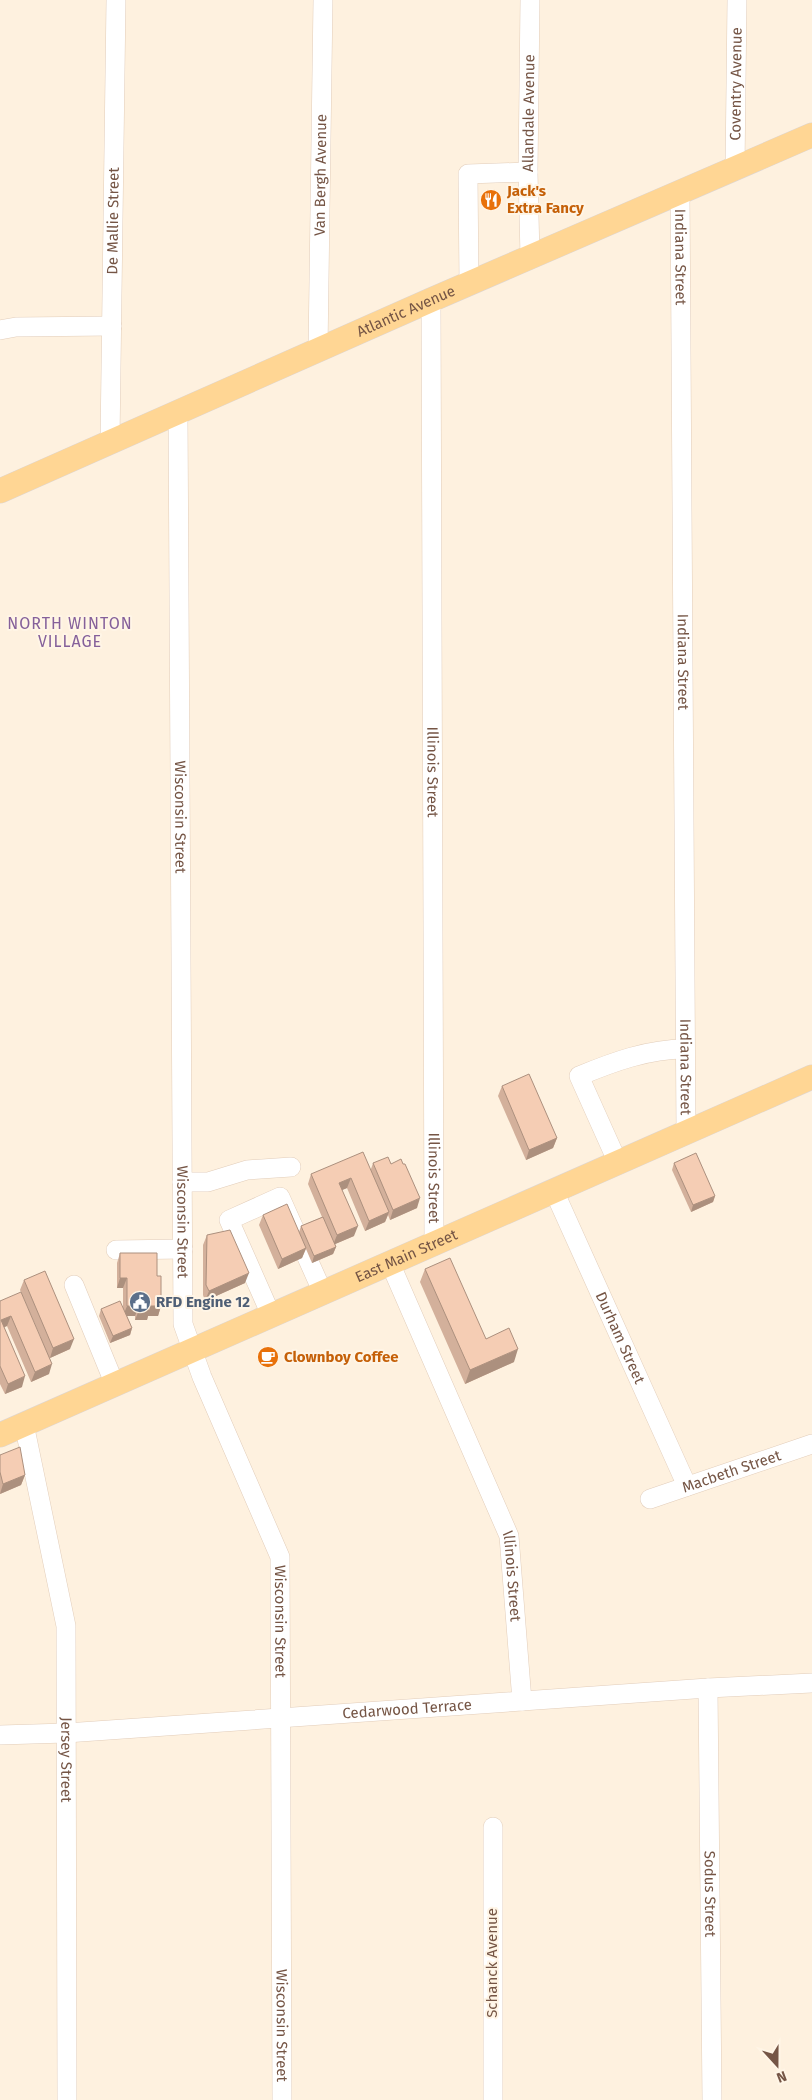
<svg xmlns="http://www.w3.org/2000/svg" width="812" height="2100" font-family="'Fira Sans',sans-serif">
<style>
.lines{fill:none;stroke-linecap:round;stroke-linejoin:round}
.minor-casing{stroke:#e2cdba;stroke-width:20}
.major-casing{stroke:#ded6d2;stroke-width:25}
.minor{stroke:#fff;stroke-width:19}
.major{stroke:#ffd694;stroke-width:24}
.wall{fill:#d3b09b}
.shaded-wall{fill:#ac907e}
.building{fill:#f5cdb4;stroke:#ac907e}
.labels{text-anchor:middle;stroke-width:4;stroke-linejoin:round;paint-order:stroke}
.street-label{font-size:15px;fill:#755545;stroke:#fff5e6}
.food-label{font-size:15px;font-weight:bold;fill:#c56008;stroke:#fff5e6;text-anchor:start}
.service-label{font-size:15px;font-weight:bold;fill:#4e5e75;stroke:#fff5e6;text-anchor:start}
.neighbourhood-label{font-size:16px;letter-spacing:1px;fill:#85609a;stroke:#fff5e6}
</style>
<rect width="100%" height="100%" fill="#fef1df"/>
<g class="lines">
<g class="minor-casing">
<g id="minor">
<path id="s1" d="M735 169 737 0"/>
<path id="s2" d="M680 192 686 1133"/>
<path id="s3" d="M530 257 528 172 530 0"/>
<polyline points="469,284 468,174 528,172"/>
<path id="s4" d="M431 300 434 1244"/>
<polyline points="0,330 16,327 112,326"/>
<path id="s5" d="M318 351 323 0"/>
<path id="s6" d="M178 413 183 1324 202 1377 280 1557 282 2100"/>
<path id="s7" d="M110 442 116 0"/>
<path d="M618 1163 579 1076C613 1062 648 1049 685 1049"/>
<polyline points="182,1182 208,1182 247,1170 291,1167"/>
<path id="s8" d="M554 1191 687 1486"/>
<polyline points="116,1250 183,1249"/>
<path id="s9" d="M390 1263 509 1536 522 1701"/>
<polyline points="74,1285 115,1385"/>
<polyline points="271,1315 229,1220 280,1197 323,1293"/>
<path id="s10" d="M24 1424 66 1626 67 2100"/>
<path id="s11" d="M650 1499 812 1444"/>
<path id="s12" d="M708 1688 712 2100"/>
<path id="s13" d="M0 1735 66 1733 708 1688 812 1683"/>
<polyline points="493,1827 493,2100"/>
</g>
</g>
<g class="major-casing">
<g id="major">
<path id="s14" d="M0 491 431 300 812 135"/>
<path id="s15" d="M0 1435 812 1077"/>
</g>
</g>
<use href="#minor" class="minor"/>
<use href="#major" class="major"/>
</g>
<g class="wall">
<polygon points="502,1086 557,1138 553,1148 526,1160 498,1096"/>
<polygon points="373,1163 391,1164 417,1208 390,1220 388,1215 385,1222 365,1231 347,1188 342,1190 354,1236 335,1244 336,1247 333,1254 312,1263 306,1249 302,1258 278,1269 259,1225 263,1215 299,1232 301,1226 322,1217 308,1184 311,1174 371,1169"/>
<polygon points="674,1163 715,1196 713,1202 691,1212 672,1170"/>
<polygon points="207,1235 245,1283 205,1301 203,1295 203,1245"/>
<polygon points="120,1253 157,1276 161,1306 158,1316 148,1316 147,1320 135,1320 135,1316 127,1316 132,1328 130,1335 110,1343 99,1316 101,1309 123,1308 123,1288 117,1288 117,1263"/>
<polygon points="425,1269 486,1339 514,1362 465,1384 420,1282"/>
<polygon points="24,1280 70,1349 50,1358 49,1374 31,1382 7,1326 4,1327 22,1387 5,1394 0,1384 0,1301 41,1338 20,1290"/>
<polygon points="0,1455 25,1475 21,1485 0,1494"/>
</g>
<g class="shaded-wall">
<polygon points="557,1138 553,1148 526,1160 529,1150"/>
<polygon points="351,1178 347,1188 335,1193 339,1183"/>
<polygon points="715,1196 713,1202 691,1212 693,1205"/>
<polygon points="420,1198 417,1208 390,1220 393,1210"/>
<polygon points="389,1212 385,1222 365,1231 369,1221"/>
<polygon points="358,1226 354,1236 333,1245 337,1235"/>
<polygon points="336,1247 333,1254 312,1263 314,1256"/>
<polygon points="306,1248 302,1258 278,1269 282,1259"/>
<polygon points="249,1273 245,1283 205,1301 209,1291"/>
<polygon points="120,1278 127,1278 123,1288 117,1288"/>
<polygon points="127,1306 139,1306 135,1316 123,1316"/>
<polygon points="150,1306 161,1306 158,1316 148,1316 147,1320 135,1320 139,1310"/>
<polygon points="11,1316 7,1326 0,1329 1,1320"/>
<polygon points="132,1328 130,1335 110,1343 113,1336"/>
<polygon points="74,1339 70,1349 50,1358 53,1348"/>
<polygon points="518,1349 514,1362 465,1384 470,1370"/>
<polygon points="52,1364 49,1374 31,1382 35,1372"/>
<polygon points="25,1376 22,1387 5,1394 8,1384"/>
<polygon points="25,1475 21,1485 0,1494 3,1484"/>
</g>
<g class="building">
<polygon points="529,1074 557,1138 529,1150 502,1086"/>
<polygon points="363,1152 389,1212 369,1221 351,1178 339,1183 358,1226 337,1235 311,1174"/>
<polygon points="696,1153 715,1196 693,1205 674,1163"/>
<polygon points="388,1157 391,1164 401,1159 403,1164 405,1164 420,1198 393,1210 373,1163"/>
<polygon points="287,1204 306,1248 282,1259 263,1215"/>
<polygon points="323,1217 336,1247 314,1256 301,1226"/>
<polygon points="230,1230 249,1273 209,1291 206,1285 207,1235"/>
<polygon points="120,1253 157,1253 157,1276 161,1276 161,1306 150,1306 150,1310 139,1310 139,1306 127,1306 127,1278 120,1278"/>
<polygon points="450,1258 486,1339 509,1328 518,1349 470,1370 425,1269"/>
<polygon points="45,1271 74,1339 53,1348 24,1280"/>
<polygon points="21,1292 52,1364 35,1372 11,1316 1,1320 25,1376 8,1384 0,1366 0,1301"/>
<polygon points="120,1301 132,1328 113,1336 101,1309"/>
<polygon points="20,1447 25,1475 3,1484 0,1472 0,1455"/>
</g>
<defs>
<g id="restaurant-disc" transform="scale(1.125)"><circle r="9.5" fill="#e8710a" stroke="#fff5e6"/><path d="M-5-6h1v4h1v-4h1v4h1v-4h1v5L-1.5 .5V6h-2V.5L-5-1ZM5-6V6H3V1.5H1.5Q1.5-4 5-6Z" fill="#fff"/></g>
<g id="civic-disc" transform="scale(1.125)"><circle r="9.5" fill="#5c6f8a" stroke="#fff5e6"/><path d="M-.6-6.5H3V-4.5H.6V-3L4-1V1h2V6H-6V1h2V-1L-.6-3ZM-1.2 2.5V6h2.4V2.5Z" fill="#fff"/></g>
<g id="cafe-disc" transform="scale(1.125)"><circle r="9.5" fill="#e8710a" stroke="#fff5e6"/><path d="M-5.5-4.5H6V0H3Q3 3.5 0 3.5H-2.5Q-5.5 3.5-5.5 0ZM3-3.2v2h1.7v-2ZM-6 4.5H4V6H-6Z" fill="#fff"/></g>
</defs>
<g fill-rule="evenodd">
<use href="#restaurant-disc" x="491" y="200"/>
<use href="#civic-disc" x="140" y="1302"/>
<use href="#cafe-disc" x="268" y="1357"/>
</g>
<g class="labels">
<g class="street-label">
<text dy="5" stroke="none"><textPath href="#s1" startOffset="85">Coventry Avenue</textPath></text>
<text dy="5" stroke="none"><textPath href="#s3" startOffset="144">Allandale Avenue</textPath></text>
<text dy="5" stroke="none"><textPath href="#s5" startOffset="176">Van Bergh Avenue</textPath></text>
<text dy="5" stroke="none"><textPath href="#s7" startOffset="221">De Mallie Street</textPath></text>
<text dy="5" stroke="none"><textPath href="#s2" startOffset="65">Indiana Street</textPath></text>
<text dy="5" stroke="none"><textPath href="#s14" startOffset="444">Atlantic Avenue</textPath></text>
<text dy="5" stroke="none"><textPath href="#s2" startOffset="470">Indiana Street</textPath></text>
<text dy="5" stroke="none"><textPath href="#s4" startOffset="472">Illinois Street</textPath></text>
<text dy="5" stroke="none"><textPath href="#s6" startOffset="404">Wisconsin Street</textPath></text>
<text dy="5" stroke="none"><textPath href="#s2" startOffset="875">Indiana Street</textPath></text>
<text dy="5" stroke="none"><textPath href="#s4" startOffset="878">Illinois Street</textPath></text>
<text dy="5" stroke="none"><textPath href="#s6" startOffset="809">Wisconsin Street</textPath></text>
<text dy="5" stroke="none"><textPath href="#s15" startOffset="444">East Main Street</textPath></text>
<text dy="5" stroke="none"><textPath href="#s8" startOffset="161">Durham Street</textPath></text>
<text dy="5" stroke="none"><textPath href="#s11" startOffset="86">Macbeth Street</textPath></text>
<text dy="5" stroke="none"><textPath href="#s9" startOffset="338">Illinois Street</textPath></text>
<text dy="5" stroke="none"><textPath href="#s6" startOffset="1228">Wisconsin Street</textPath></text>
<text dy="5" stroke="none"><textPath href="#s13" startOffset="408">Cedarwood Terrace</textPath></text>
<text dy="5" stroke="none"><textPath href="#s10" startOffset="340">Jersey Street</textPath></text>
<text dy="5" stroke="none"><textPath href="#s12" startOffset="206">Sodus Street</textPath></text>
<text transform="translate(492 1963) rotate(-90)" y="5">Schanck Avenue</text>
<text dy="5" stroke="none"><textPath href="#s6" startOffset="1632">Wisconsin Street</textPath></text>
</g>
<g class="food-label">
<text x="507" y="196">Jack's<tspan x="507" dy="17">Extra Fancy</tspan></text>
<text x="284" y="1362">Clownboy Coffee</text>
</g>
<g class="service-label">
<text x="156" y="1307">RFD Engine 12</text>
</g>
<g class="neighbourhood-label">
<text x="70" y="629">NORTH WINTON<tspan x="70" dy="18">VILLAGE</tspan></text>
</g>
</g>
<g transform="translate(777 2065) rotate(159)" stroke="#fff5e6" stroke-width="4" paint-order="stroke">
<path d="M0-4L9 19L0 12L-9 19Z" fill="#755545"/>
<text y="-8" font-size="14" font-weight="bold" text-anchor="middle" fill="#755545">N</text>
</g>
</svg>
